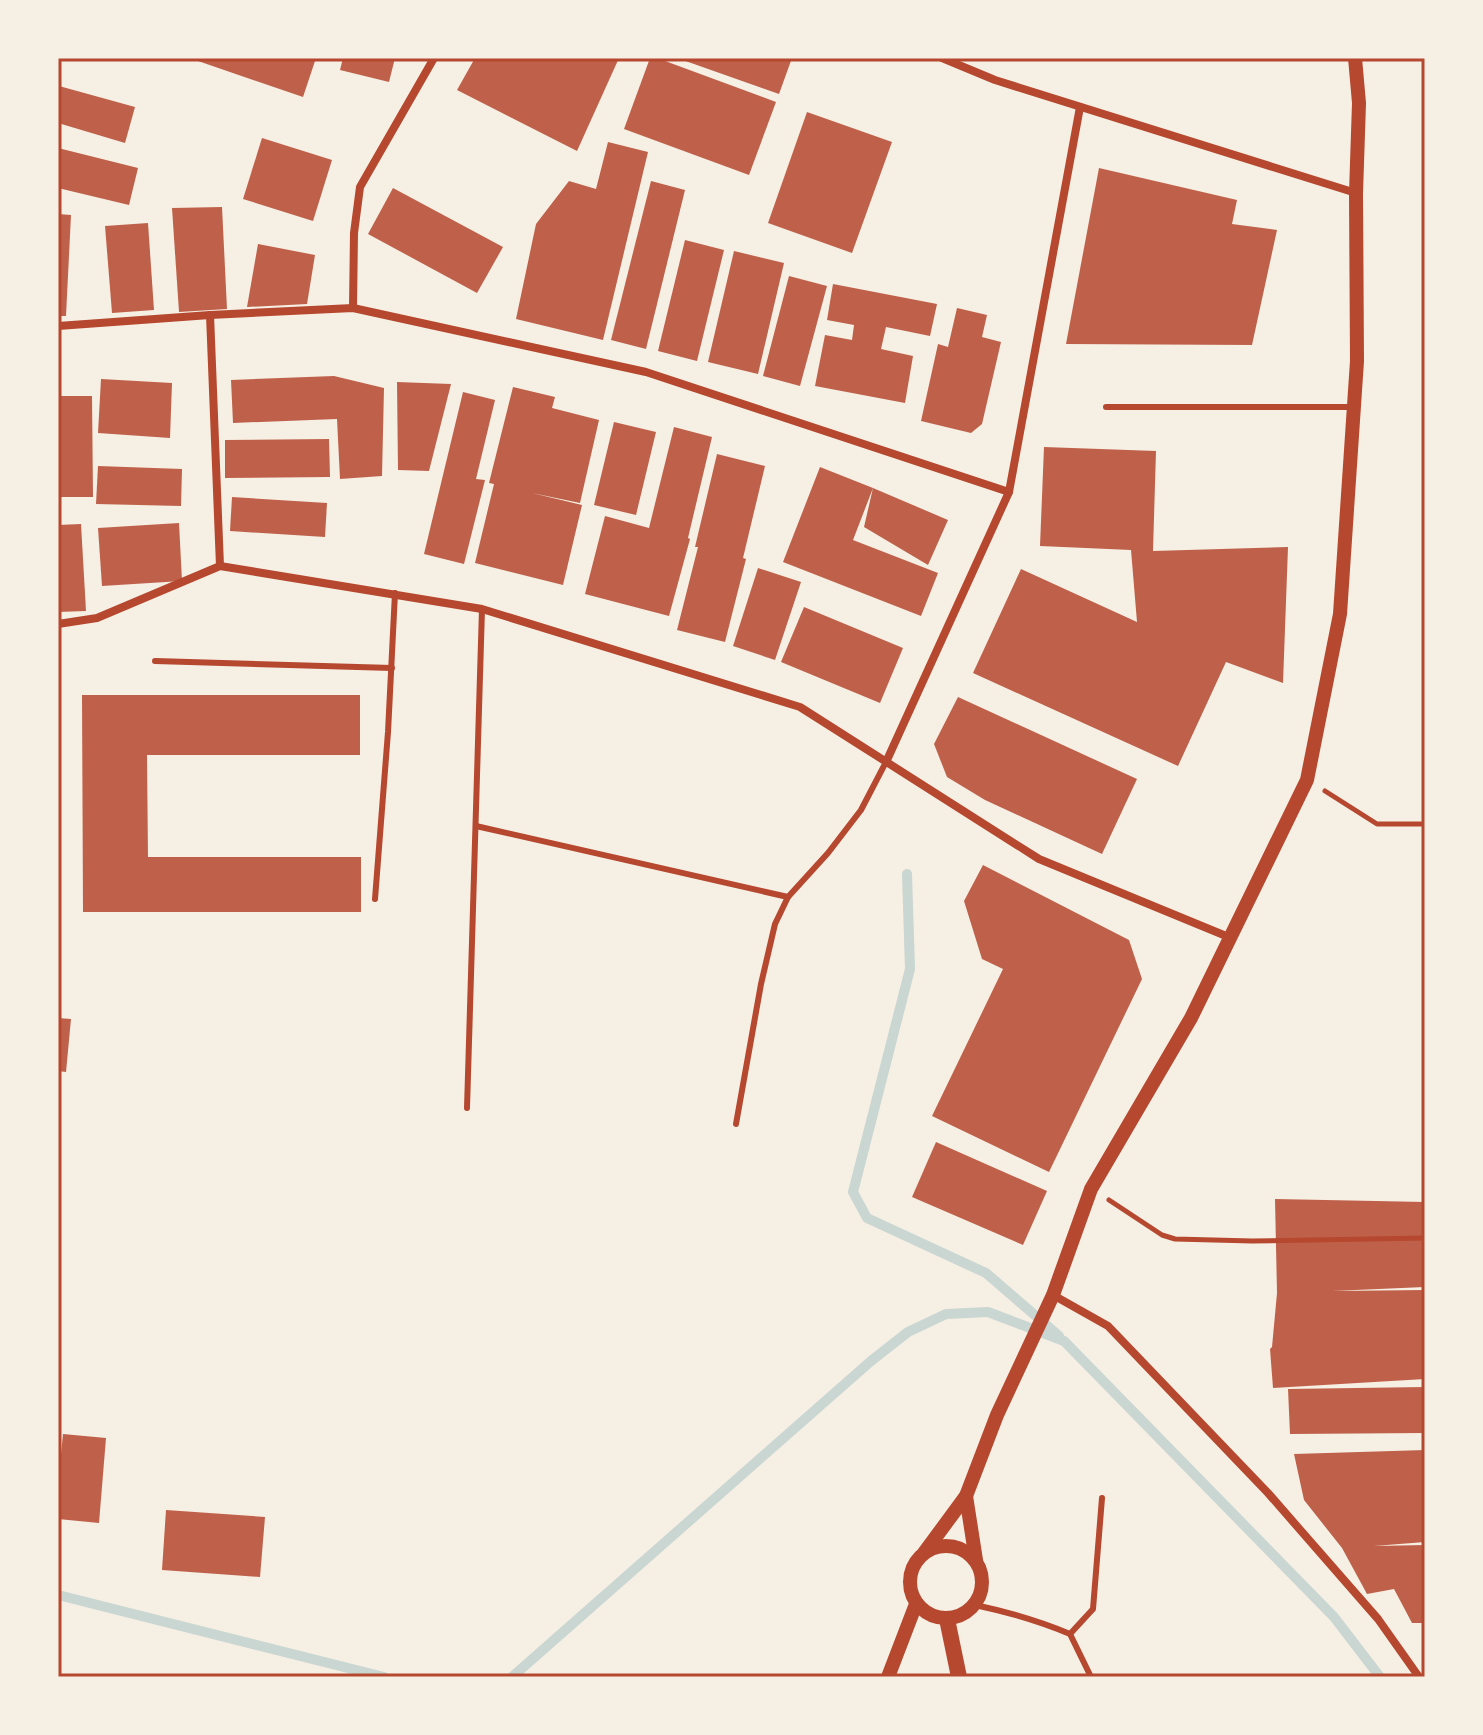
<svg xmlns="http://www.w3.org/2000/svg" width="1483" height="1735" font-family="'Golos Text',sans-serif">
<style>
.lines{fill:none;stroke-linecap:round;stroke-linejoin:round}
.stream{stroke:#c9d6d2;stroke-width:10}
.building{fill:#bf614a}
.path{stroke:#b5482f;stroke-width:5}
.service{stroke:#b5482f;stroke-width:6}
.minor{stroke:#b5482f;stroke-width:8}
.tertiary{stroke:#b5482f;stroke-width:14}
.secondary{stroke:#b5482f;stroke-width:16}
.neatline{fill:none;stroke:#b5482f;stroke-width:3}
</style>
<rect width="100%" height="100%" fill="#f6efe4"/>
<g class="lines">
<g class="stream">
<polyline points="907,874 910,969 853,1192 867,1218 986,1273 1059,1336"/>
<polyline points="58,1595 384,1677"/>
<polyline points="512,1677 871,1361 908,1332 946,1314 988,1312 1064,1341 1334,1617 1380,1677"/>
</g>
</g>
<g class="building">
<polygon points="199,58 270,58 278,61 279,58 316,58 303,97 198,61"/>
<polygon points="343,58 395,58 389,82 340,70"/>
<polygon points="475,58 619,58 577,151 457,90"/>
<polygon points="650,58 657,58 776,102 749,175 624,129"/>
<polygon points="677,58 792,58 779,94"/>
<polygon points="59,86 135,107 125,143 58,123"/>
<polygon points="807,112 892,142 852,253 768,223"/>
<polygon points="262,138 332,160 313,221 243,199"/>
<polygon points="608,142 648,152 603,340 516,319 536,224 569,181 596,189"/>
<polygon points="58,148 138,168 129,205 58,188"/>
<polygon points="1099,168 1237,200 1232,224 1277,230 1252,345 1066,344"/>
<polygon points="651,181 685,190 646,349 611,340"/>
<polygon points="393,188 503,247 477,293 368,234"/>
<polygon points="222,207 227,309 179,312 172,208"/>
<polygon points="58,214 71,215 66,316 58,316"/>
<polygon points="148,223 154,310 112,313 105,226"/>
<polygon points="685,240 724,250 697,361 658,351"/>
<polygon points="258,244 315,255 307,304 247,307"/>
<polygon points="734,251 784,263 758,374 708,362"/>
<polygon points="789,276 827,286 800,386 763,376"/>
<polygon points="833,284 937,304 930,336 886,327 881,349 913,356 905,403 815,386 825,335 852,340 854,325 827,320"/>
<polygon points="957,308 987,315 982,337 1001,342 982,424 971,433 921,421 938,344 948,347"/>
<polygon points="334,376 384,388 382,476 340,479 337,419 233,423 231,380"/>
<polygon points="101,379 172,383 170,438 98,433"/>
<polygon points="397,382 451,384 429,471 398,470"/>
<polygon points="513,387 555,397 552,408 599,420 580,503 532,493 582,505 563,585 475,563 494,484 489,483"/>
<polygon points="463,392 495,400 476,479 485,480 464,564 424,554"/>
<polygon points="58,396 92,396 93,497 58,497"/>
<polygon points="614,422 656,432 636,515 594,505"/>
<polygon points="674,427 712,437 688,538 690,539 669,616 585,594 605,516 649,528"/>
<polygon points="329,439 330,477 225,478 225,440"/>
<polygon points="1044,447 1156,451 1153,551 1288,547 1283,683 1226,662 1178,766 973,673 1021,569 1137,622 1131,550 1040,546"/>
<polygon points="717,454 765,466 743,558 746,559 725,642 677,630 698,547 695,547"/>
<polygon points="98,466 182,469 181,506 96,504"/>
<polygon points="820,467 873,488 948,520 928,565 864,527 873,488 853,540 938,573 921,616 783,562"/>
<polygon points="232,497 327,503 325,537 230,531"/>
<polygon points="179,523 182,581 102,586 98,528"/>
<polygon points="81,524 86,611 58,612 58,525"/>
<polygon points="758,568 801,582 775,660 733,646"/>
<polygon points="804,607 903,648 880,703 781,662"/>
<polygon points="82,695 360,695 360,755 147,755 148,857 361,857 361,912 83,912"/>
<polygon points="958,697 1137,779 1102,854 985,800 947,777 934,744"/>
<polygon points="983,865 1129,940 1142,979 1049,1172 932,1116 1003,969 982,959 964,901"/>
<polygon points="58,1018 71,1019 66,1072 58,1071"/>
<polygon points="936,1142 1047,1191 1023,1245 912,1197"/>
<polygon points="1275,1199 1425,1202 1425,1287 1332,1291 1425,1290 1425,1379 1273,1388 1270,1349 1272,1347 1277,1293"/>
<polygon points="1425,1387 1425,1433 1290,1434 1288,1389"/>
<polygon points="63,1434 106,1438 99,1523 58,1519 58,1484"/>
<polygon points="1425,1450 1425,1542 1374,1546 1425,1545 1425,1623 1412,1623 1394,1589 1367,1594 1342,1548 1304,1500 1294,1454"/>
<polygon points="166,1510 265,1517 260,1577 162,1570"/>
</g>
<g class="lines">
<g class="path">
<polyline points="1325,791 1377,824 1425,824"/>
<polyline points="1109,1200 1162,1235 1175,1239 1252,1241 1425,1238"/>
</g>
<g class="service">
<polyline points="1106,407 1354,407"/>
<polyline points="155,661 392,668"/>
<polyline points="476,826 788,897"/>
<polyline points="375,899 388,732 395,593"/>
<polyline points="467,1108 482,609"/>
<polyline points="736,1124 761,984 775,924 788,897 828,853 861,810 887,760"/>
<path d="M975 1605C1008 1612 1039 1621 1070 1634L1091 1677"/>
<polyline points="1070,1634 1093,1609 1102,1498"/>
</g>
<g class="minor">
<polyline points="942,58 995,80 1356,193"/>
<polyline points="353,308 354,233 360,187 434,58"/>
<polyline points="210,315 220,566"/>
<polyline points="58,326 210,315 353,308 646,372 1009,492"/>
<polyline points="58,624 97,618 220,566 482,609 800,707 1039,859 1231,938"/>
<polyline points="887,760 1009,492 1080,107"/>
<polyline points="1053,1295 1108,1326 1268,1493 1378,1619 1419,1677"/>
</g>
<g class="tertiary">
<polyline points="966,1496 976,1560"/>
<circle cx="946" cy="1582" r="36"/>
<polyline points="924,1553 966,1496 997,1415 1053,1295 1091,1189 1191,1018 1307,780 1340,614 1357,361 1356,193 1359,103 1355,58"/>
<polyline points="888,1677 916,1604"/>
</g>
<polyline class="secondary" points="947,1619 959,1677"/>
</g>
<rect width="1483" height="1735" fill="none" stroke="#f6efe4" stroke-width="120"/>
<rect x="60" y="60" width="1363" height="1615" class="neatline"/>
</svg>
